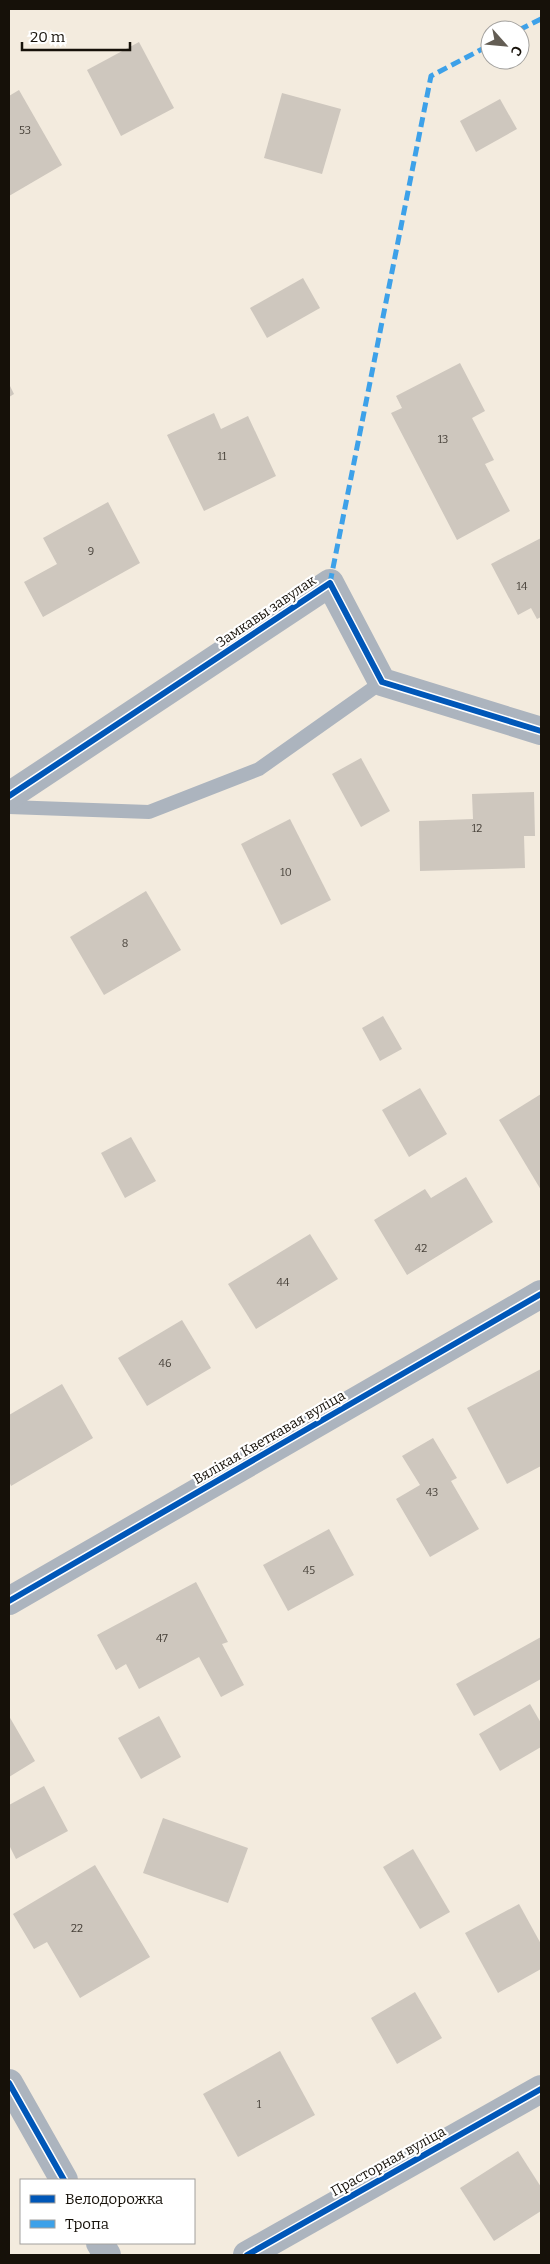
<svg xmlns="http://www.w3.org/2000/svg" width="550" height="2264" font-family="Bitter,serif">
<style>
.building{fill:#cec7be}
.lines{fill:none;stroke-linecap:round;stroke-linejoin:round}
.lane{stroke:#acb4be;stroke-width:14}
.street{stroke:#acb4be;stroke-width:28}
.quiet{stroke:#3da1e9;stroke-width:5;stroke-dasharray:10 5;stroke-linecap:butt}
.cycleway-casing{stroke:#fff;stroke-width:9}
.cycleway{stroke:#0057b8;stroke-width:6}
.labels{text-anchor:middle;stroke-width:4.5;stroke-linejoin:round;paint-order:stroke}
.number-label{font-size:11px;fill:#443e36}
.street-label{font-size:14px;fill:#161109;stroke:#fff}
</style>
<rect width="100%" height="100%" fill="#f3ebde"/>
<g class="building">
<polygon points="139,42 174,108 121,136 87,70"/>
<polygon points="19,90 62,165 9,196 9,96"/>
<polygon points="282,93 341,109 322,174 264,158"/>
<polygon points="500,99 517,129 476,152 460,121"/>
<polygon points="303,278 320,308 267,338 250,308"/>
<polygon points="460,363 485,411 472,418 494,460 485,464 510,511 457,540 391,413 402,408 396,396"/>
<polygon points="9,384 14,394 9,397"/>
<polygon points="214,413 221,429 248,416 276,476 204,511 167,435"/>
<polygon points="108,502 140,563 43,617 24,582 57,564 43,538"/>
<polygon points="541,538 541,617 537,619 531,608 518,615 491,564"/>
<polygon points="361,758 390,811 361,827 332,774"/>
<polygon points="534,792 535,836 524,836 525,868 420,871 419,821 473,819 472,794"/>
<polygon points="290,819 331,900 281,925 241,844"/>
<polygon points="146,891 181,950 104,995 70,937"/>
<polygon points="383,1016 402,1049 380,1061 362,1028"/>
<polygon points="420,1088 447,1134 409,1157 382,1110"/>
<polygon points="541,1094 541,1190 499,1120"/>
<polygon points="131,1137 156,1181 125,1198 101,1153"/>
<polygon points="466,1177 493,1222 407,1275 374,1220 425,1189 431,1198"/>
<polygon points="310,1234 338,1279 256,1329 228,1284"/>
<polygon points="182,1320 211,1368 147,1406 118,1358"/>
<polygon points="541,1369 541,1466 507,1484 467,1408"/>
<polygon points="62,1384 93,1438 11,1486 9,1481 9,1415"/>
<polygon points="433,1438 457,1478 451,1481 479,1529 430,1557 396,1499 420,1485 402,1456"/>
<polygon points="329,1529 354,1575 288,1611 263,1565"/>
<polygon points="196,1582 228,1642 222,1644 244,1685 221,1697 199,1657 139,1689 126,1664 116,1670 97,1635"/>
<polygon points="541,1637 541,1679 474,1716 456,1684"/>
<polygon points="530,1704 541,1723 541,1747 500,1771 479,1734"/>
<polygon points="9,1716 35,1761 9,1777"/>
<polygon points="159,1716 181,1757 141,1779 118,1738"/>
<polygon points="44,1786 68,1831 16,1859 9,1845 9,1805"/>
<polygon points="163,1818 248,1848 228,1903 143,1873"/>
<polygon points="413,1849 450,1912 420,1929 383,1867"/>
<polygon points="95,1865 150,1957 80,1998 47,1942 34,1949 13,1914"/>
<polygon points="519,1904 541,1944 541,1969 498,1993 465,1933"/>
<polygon points="415,1992 442,2038 397,2064 371,2018"/>
<polygon points="280,2051 315,2115 238,2157 203,2094"/>
<polygon points="518,2151 541,2187 541,2211 494,2241 460,2188"/>
</g>
<g class="lines">
<polyline class="lane" points="9,807 149,812 259,769 382,682"/>
<g class="street">
<polyline points="9,796 330,583 382,682 541,731"/>
<polyline points="9,1601 541,1294"/>
<polyline points="9,2083 64,2180"/>
<polyline points="100,2243 107,2255"/>
<polyline points="247,2255 541,2089"/>
</g>
<g class="quiet">
<polyline points="519,30 541,19"/>
<polyline points="330,583 431,76 490,45"/>
</g>
<g class="cycleway-casing">
<g id="cycleway">
<polyline points="9,796 330,583 382,682 541,731"/>
<polyline points="9,1601 541,1294"/>
<polyline points="9,2083 64,2180"/>
<polyline points="247,2255 541,2089"/>
</g>
</g>
<use href="#cycleway" class="cycleway"/>
</g>
<g class="labels">
<g class="number-label">
<text x="25" y="134">53</text>
<text x="443" y="443">13</text>
<text x="222" y="460">11</text>
<text x="91" y="555">9</text>
<text x="522" y="590">14</text>
<text x="477" y="832">12</text>
<text x="286" y="876">10</text>
<text x="125" y="947">8</text>
<text x="421" y="1252">42</text>
<text x="283" y="1286">44</text>
<text x="165" y="1367">46</text>
<text x="432" y="1496">43</text>
<text x="309" y="1574">45</text>
<text x="162" y="1642">47</text>
<text x="77" y="1932">22</text>
<text x="259" y="2108">1</text>
</g>
<g class="street-label">
<text transform="translate(266 611) rotate(-34)" y="5">Замкавы завулак</text>
<text transform="translate(269 1437) rotate(-30)" y="5">Вялікая Кветкавая вуліца</text>
<text transform="translate(388 2161) rotate(-29)" y="5">Прасторная вуліца</text>
</g>
</g>
<rect width="550" height="2264" fill="none" stroke="#161109" stroke-width="20"/>
<rect x="20" y="2179" width="175" height="65" fill="#ffffff" stroke="#a2a09d"/>
<rect x="30" y="2195" width="25" height="8" fill="#0057b8" stroke="#a2a09d"/>
<text x="65" y="2204" font-size="15" fill="#161109">Велодорожка</text>
<rect x="30" y="2220" width="25" height="8" fill="#3da1e9" stroke="#a2a09d"/>
<text x="65" y="2229" font-size="15" fill="#161109">Тропа</text>
<g transform="translate(505 45) rotate(117)"><circle r="24" fill="#ffffff" stroke="#a2a09d"/>
<path d="M0-4L9 19L0 12L-9 19Z" fill="#635d54"/>
<text y="-8" font-size="14" font-weight="bold" text-anchor="middle" fill="#161109">С</text>
</g>
<path d="M22 42v8h108v-8" fill="none" stroke="#161109" stroke-width="2.5"/>
<text x="30" y="42" font-size="15" fill="#161109" stroke="#ffffff" stroke-width="4" paint-order="stroke">20 m</text>
</svg>
